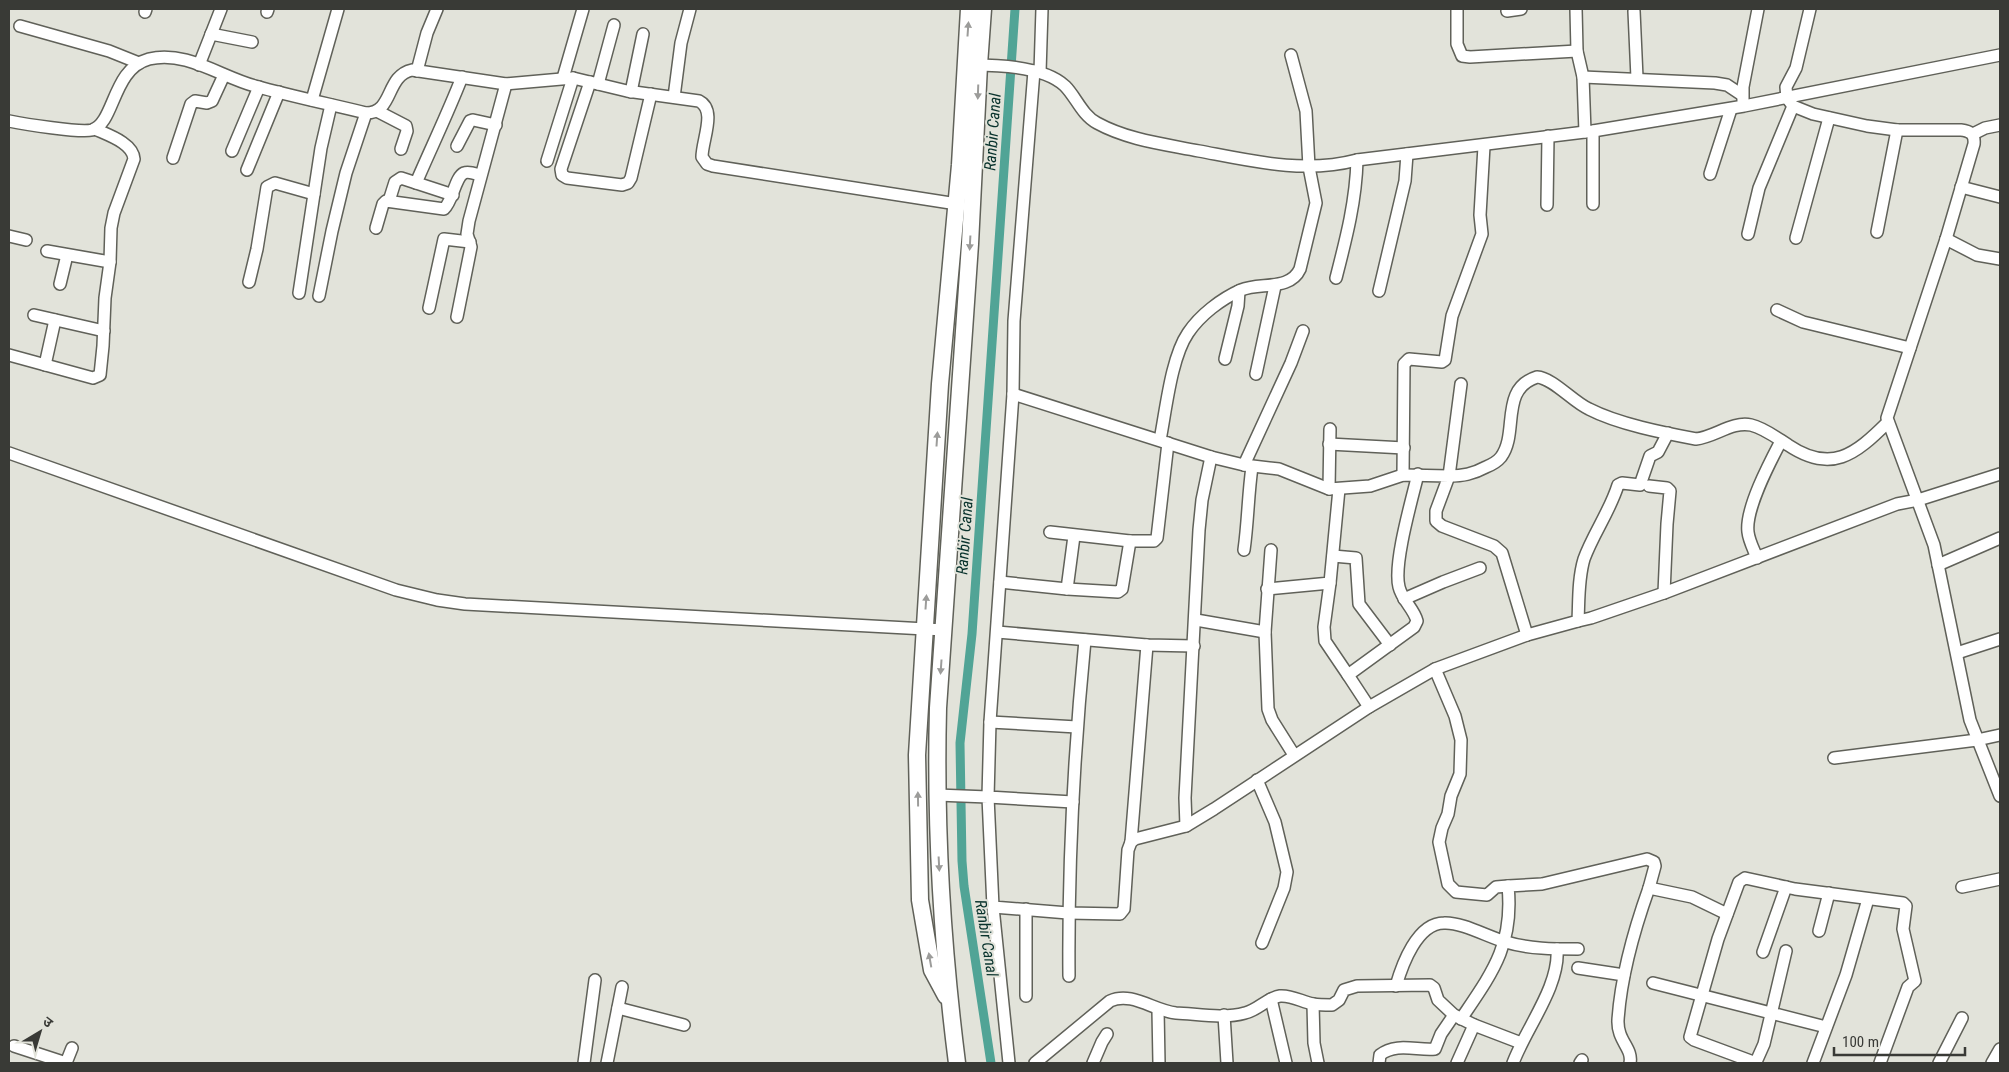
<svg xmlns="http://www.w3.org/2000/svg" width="2009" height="1072" font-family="'Roboto Condensed','Noto Sans Devanagari',sans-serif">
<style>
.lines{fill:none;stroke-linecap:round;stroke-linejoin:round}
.canal{stroke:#51a496;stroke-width:9}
.minor-casing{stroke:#606159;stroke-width:14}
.highway-casing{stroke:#606159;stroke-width:19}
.minor{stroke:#fff;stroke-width:11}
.highway{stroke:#fff;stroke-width:16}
.oneway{fill:#9c9c9a}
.labels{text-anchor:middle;stroke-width:4;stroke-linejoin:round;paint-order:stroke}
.water-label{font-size:16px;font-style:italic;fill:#08322c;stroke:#e2e3da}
</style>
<rect width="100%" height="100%" fill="#e2e3da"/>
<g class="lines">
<polyline class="canal" points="991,1063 964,886 962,861 960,743 972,634 1015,9"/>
<g class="minor-casing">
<g id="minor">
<polyline points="1457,9 1457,44 1462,56 1470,57 1577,51"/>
<polyline points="1576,9 1577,51 1583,77 1585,132"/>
<path d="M1810 9 1796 68 1786 87 1787 98 1793 106 1813 114 1867 126 1897 130H1961C1970 131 1975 134 1974 144L1946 239 1887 418 1934 545 1970 720 2000 796"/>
<polyline points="1507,11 1521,9"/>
<polyline points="1634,11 1637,78"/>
<polyline points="145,12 146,9"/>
<polyline points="267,12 268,9"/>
<polyline points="20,26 109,51 139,63"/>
<polyline points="211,34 252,42"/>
<polyline points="199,65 221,9"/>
<path d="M974 65C1000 65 1045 67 1065 86 1076 97 1082 115 1097 123 1128 140 1164 144 1199 151 1252 161 1304 174 1357 160L1593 131 1744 106 2000 55"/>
<polyline points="417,71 427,33 437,9"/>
<polyline points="1034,71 1014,321 1013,394 990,722 988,797 1073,802"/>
<polyline points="1040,72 1042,9"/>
<polyline points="1583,77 1715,83 1727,85 1742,95"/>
<polyline points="563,78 583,9"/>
<polyline points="590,82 561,169 562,175 567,178 622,185 628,183 631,178 651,94"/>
<polyline points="598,84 614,25"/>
<polyline points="631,92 643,34"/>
<polyline points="674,97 681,43 690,9"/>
<polyline points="312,100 338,9"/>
<polyline points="1743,101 1743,87 1758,9"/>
<polyline points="377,111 406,126 407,131 401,149"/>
<path d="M9 121C24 124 80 133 92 130 115 123 112 69 149 59 186 50 221 77 255 86 291 96 329 104 366 113 394 113 385 76 412 70L506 84 573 78 627 91 699 101C717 110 702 140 702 157L707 164 713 166 957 204"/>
<polyline points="1593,131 1593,204"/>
<polyline points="1973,134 1985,128 2000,125"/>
<polyline points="457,146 470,121 473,120 496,125"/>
<polyline points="232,151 259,87"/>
<polyline points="173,158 191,104 195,101 207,103 212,101 224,75"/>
<polyline points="547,161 573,78"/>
<polyline points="247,170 279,92"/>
<polyline points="1710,174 1731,109"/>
<path d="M416 183C431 148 448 113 462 77"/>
<polyline points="1961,187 2000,197"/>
<polyline points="389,201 395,182 401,178 453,195"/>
<polyline points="1547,205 1548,136"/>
<path d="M376 228 383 204 386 201 444 209C453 201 455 177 464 173 469 171 476 174 480 175"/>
<polyline points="1877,232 1897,130"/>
<polyline points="1748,234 1759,188 1793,106"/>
<polyline points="9,236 26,240"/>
<polyline points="1796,238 1829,118"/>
<polyline points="1946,239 1977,255 2000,259"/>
<polyline points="47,251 110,262"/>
<path d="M1336 278C1346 239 1356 201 1357 160"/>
<polyline points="249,282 257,249 267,187 275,183 314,194"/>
<polyline points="60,284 67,255"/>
<polyline points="1379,291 1405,181 1407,154"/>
<polyline points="299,293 321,148 331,105"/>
<polyline points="319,296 332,231 346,173 366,113"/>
<polyline points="429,308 444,239 470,242"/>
<polyline points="1777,310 1803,322 1910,348"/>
<polyline points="34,315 104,331"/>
<polyline points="457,317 471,247 467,234 469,221 506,84"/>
<path d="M9 355 93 378 100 375 103 346 105 298 110 262 111 228 114 213 134 159C133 143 108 135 95 129"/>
<polyline points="1225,359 1238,306 1239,291"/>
<polyline points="45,365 55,320"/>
<polyline points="1256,374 1275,286"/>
<path d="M1461 384 1449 476C1463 476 1473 474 1486 467 1491 465 1497 462 1501 457 1519 433 1499 389 1537 377 1553 378 1573 402 1589 409 1618 424 1664 433 1696 439 1715 437 1732 421 1751 425 1764 428 1777 438 1788 445 1831 474 1855 455 1888 422"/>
<polyline points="1013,394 1211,457 1244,465 1279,469 1329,489 1370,486 1403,475 1449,476 1436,511 1436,521 1442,526 1494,546 1502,553 1527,635"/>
<path d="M1160 440C1166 410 1171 358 1188 333 1200 315 1221 299 1241 290 1260 282 1290 291 1300 269L1316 203 1309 167 1306 111 1291 55"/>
<polyline points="1329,444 1404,448"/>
<polyline points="9,453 396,590 437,600 465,604 944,630"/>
<polyline points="1244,465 1291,363 1303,331"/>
<polyline points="1403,475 1404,364 1409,359 1442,362 1445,360 1452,316 1482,234 1480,215 1484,146"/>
<polyline points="1649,486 1667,488 1670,491 1667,524 1664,593"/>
<polyline points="1329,489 1330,429"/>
<polyline points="1050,532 1130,541 1154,541 1157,538 1168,443"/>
<path d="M1244 550C1248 522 1248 495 1252 467"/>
<polyline points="1271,550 1265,632 1268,709 1272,720 1294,755"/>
<polyline points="1333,556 1356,558 1359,604 1390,645"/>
<path d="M1757 558C1754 550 1749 541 1748 532 1745 509 1770 462 1781 441"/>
<polyline points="1938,565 2000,538"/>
<polyline points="1000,582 1067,589 1118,592 1122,589 1130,541"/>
<polyline points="1330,583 1324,627 1325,641 1348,675"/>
<polyline points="1067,589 1074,536"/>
<polyline points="1267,589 1330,583 1339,489"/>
<polyline points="1404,599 1443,582 1480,568"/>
<polyline points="1196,620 1265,632"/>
<polyline points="1578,621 1591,618 1664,593 1897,504 1918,500 2000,474"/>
<polyline points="997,632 1147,645 1194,646"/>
<polyline points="1957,653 2000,639"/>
<polyline points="1435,669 1455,716 1461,740 1460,774 1451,796 1448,814 1442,828 1439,842 1448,884 1456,892 1487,895 1496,887 1508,886"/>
<path d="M1369 707 1348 675 1414 627 1417 621C1414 609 1402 600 1399 587 1393 564 1412 499 1418 474"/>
<polyline points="990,722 1077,727"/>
<polyline points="1834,758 1977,740 2000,735"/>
<polyline points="1257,780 1275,822 1287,872 1284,888 1262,943"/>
<path d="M937 795 988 797 993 907 1068 913 1120 914 1124 909 1128 850 1131 842 1135 839 1186 826 1214 809 1369 707 1435 669 1527 635 1578 621C1579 601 1578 579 1584 559 1593 534 1610 511 1618 485L1622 483 1640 485 1650 456 1658 452 1668 433"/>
<polyline points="1186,826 1185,798 1199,530 1202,500 1211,457"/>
<polyline points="1131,842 1147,645"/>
<polyline points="1962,887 2000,879"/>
<polyline points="993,907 1009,1063"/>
<polyline points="1026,909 1026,996"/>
<polyline points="1819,931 1829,893"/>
<polyline points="1763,952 1786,887"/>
<polyline points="1578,968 1624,975"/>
<path d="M1069 976C1068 864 1074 752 1085 640"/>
<polyline points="1653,983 1826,1027"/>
<path d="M1396 986C1402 965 1417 923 1444 923 1462 922 1488 937 1506 942 1529 949 1554 949 1578 949"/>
<polyline points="1271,999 1286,1063"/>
<polyline points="1313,1004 1314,1043 1318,1063"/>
<polyline points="618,1008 684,1025"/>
<polyline points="1158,1010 1159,1063"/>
<polyline points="1224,1015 1227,1063"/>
<path d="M1461 1019C1492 973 1514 945 1508 886L1542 884 1647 859 1654 862 1655 866 1649 888"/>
<polyline points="14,1046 66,1063"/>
<polyline points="1756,1062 1764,1044 1786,951"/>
<polyline points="66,1063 72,1048"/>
<polyline points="584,1063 595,980"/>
<polyline points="607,1063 622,987"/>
<path d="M1035 1063 1110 1001C1132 991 1154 1011 1176 1013 1198 1014 1224 1019 1245 1013 1258 1010 1267 998 1280 996 1292 995 1302 1002 1313 1004 1319 1005 1326 1005 1332 1005L1339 1000 1344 990 1357 986 1430 985 1434 988 1438 1000 1454 1015 1474 1025 1521 1043"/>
<polyline points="1093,1063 1102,1042 1107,1034"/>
<path d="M1379 1063 1380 1055C1396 1042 1418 1051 1435 1049L1441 1034 1454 1015"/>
<polyline points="1457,1063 1474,1025"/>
<path d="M1513 1063C1526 1028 1560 986 1557 949"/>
<polyline points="1580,1063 1582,1060"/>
<path d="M1630 1063C1633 1048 1617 1041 1618 1020 1621 975 1634 930 1649 888L1692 897 1727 914"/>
<polyline points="1756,1063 1694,1040 1690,1037 1718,939 1739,882 1745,878 1795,889 1903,903 1906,906 1903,929 1915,981 1908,987 1880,1063"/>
<polyline points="1813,1063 1846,975 1868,899"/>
<polyline points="1939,1063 1962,1018"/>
<polyline points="1992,1063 2000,1049"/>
</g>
</g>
<g class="highway-casing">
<g id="highway">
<polyline points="946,996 932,970 920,900 917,755 940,384 960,165 969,9"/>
<path d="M957 1063C942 945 935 827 938 708L970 244 979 65 983 9"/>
</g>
</g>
<use href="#minor" class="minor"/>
<use href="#highway" class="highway"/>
</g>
<defs><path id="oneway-solid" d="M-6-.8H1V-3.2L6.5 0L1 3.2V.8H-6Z" transform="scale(1.25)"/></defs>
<g class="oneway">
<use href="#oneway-solid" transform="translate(968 29) rotate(-86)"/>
<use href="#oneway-solid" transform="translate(978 92) rotate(92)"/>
<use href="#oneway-solid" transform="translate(970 243) rotate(93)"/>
<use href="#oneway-solid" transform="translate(937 439) rotate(-86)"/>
<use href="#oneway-solid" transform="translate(926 602) rotate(-86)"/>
<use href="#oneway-solid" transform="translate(941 667) rotate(94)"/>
<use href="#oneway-solid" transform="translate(918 799) rotate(-91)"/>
<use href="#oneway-solid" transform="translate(939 864) rotate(87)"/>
<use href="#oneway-solid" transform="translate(930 960) rotate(-100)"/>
</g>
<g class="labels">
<g class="water-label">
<text transform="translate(992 132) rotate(-86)" y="6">Ranbir Canal</text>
<text transform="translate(964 536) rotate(-86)" y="6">Ranbir Canal</text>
<text transform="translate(987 938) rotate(81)" y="6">Ranbir Canal</text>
</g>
</g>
<rect width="2009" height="1072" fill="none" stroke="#393a36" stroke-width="20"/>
<g transform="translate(40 1032) rotate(38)" stroke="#e2e3da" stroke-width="4" paint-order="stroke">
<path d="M0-4L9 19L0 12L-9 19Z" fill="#393a36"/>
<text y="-8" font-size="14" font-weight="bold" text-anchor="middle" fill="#393a36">उ</text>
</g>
<path d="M1834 1047v8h131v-8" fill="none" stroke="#393a36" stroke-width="2.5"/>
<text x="1842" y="1047" font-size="15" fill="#393a36" stroke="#e2e3da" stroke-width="4" paint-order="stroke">100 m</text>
</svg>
